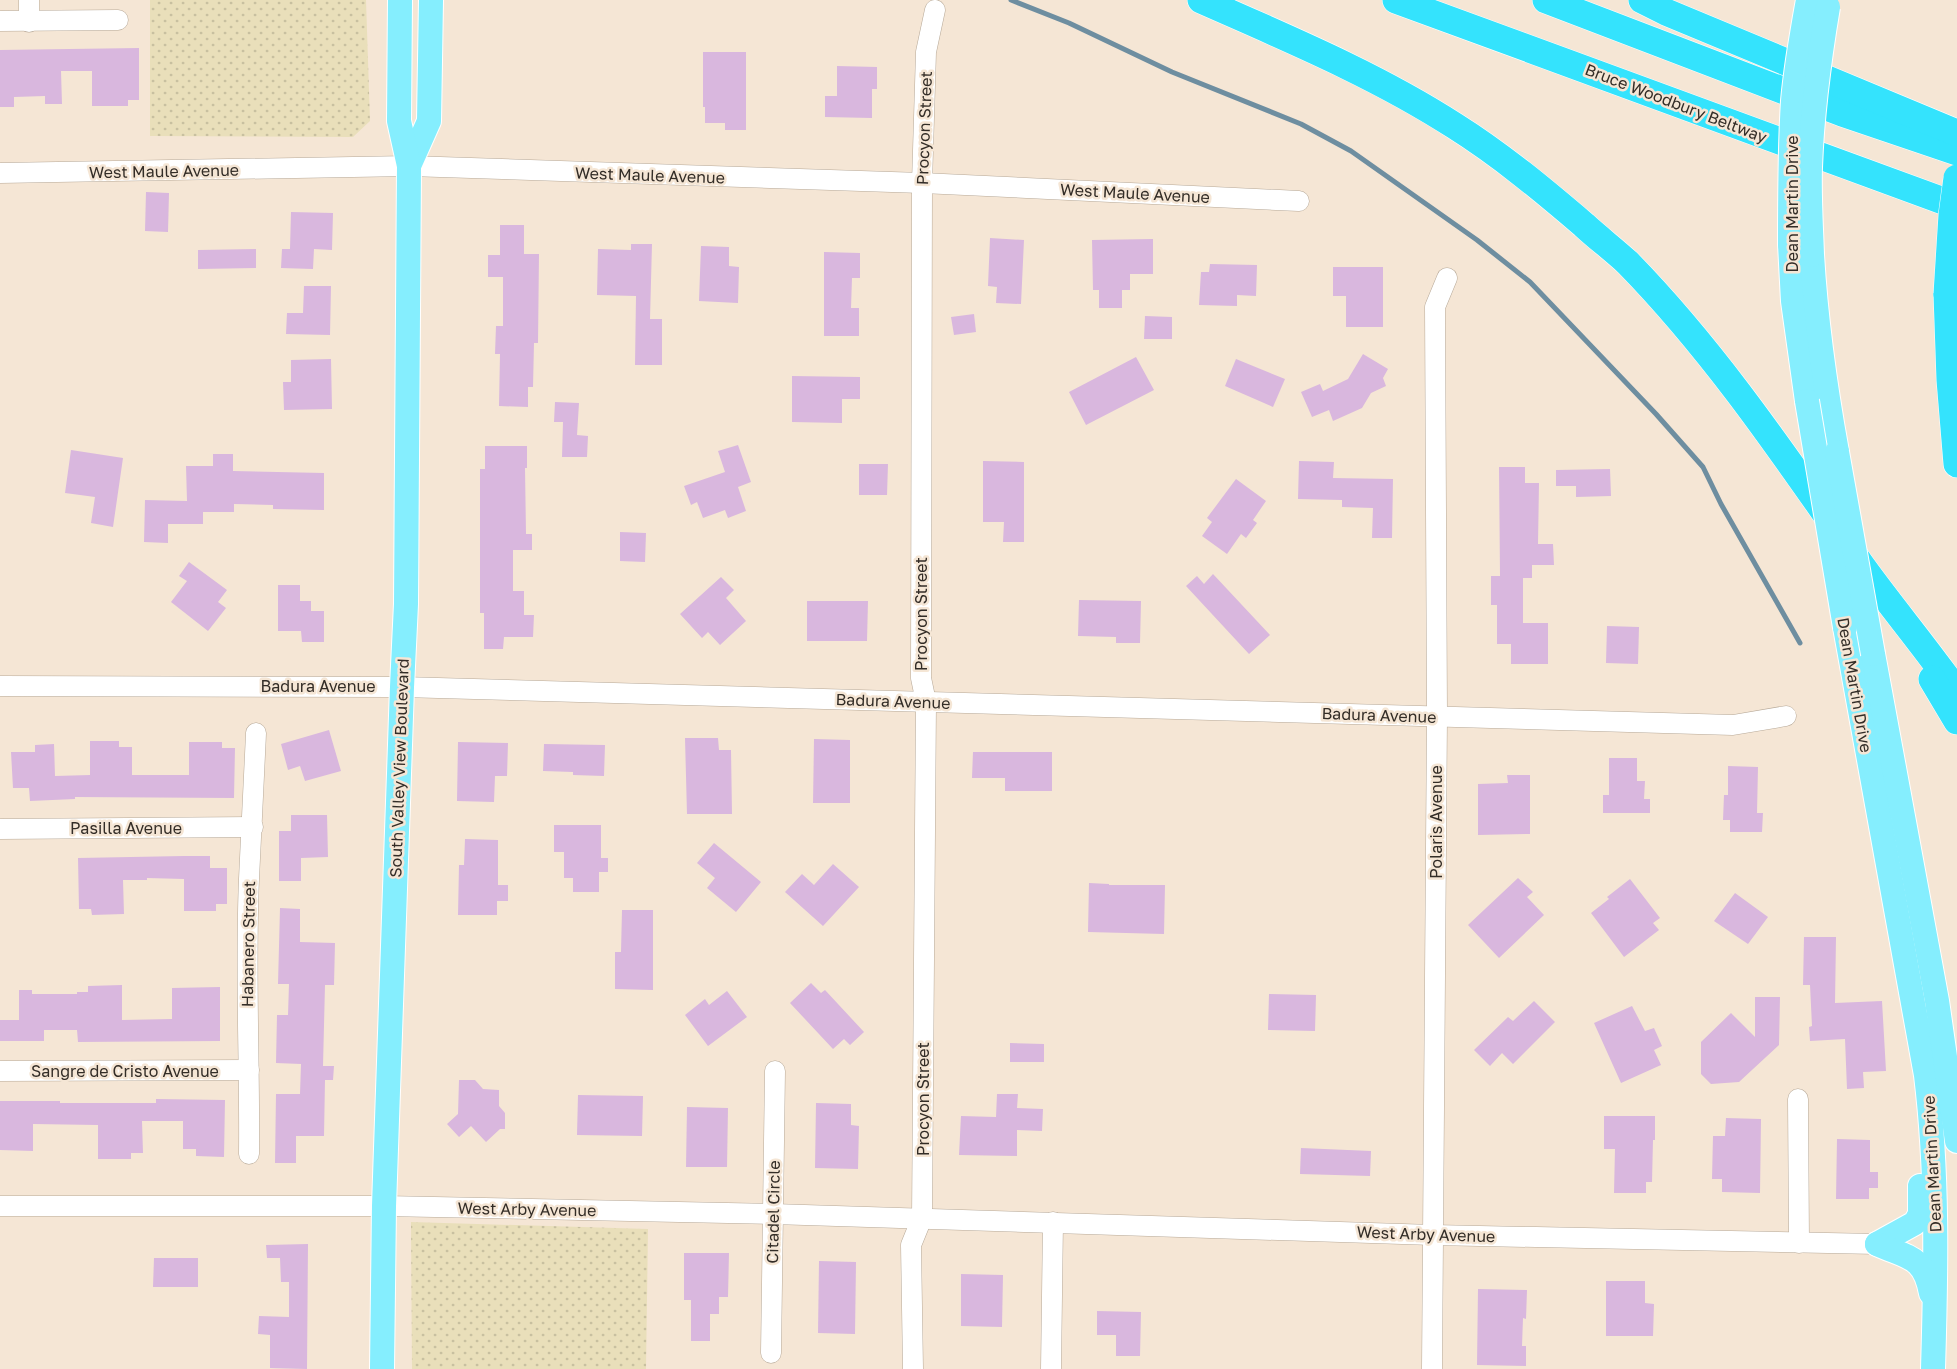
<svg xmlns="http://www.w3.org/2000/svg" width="1957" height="1369" font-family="'Golos Text',sans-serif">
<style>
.sand{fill:url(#sand-dots)}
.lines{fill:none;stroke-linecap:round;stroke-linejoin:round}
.stream{stroke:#6e8ea0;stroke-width:5}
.building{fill:#d9b7de}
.minor-casing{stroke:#b7a998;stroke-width:21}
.major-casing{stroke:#fff;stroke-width:26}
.highway-casing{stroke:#fff;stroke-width:28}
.minor{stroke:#fff;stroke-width:20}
.major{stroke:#85eefe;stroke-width:24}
.highway{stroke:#34e3fd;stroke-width:27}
.major-bridge-casing{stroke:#fff;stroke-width:26;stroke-linecap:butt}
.highway-bridge-casing{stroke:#fff;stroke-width:28;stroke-linecap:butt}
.major-bridge{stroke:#85eefe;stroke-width:24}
.highway-bridge{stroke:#34e3fd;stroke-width:27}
.labels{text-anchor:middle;stroke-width:5;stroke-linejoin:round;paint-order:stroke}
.street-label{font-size:16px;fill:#332d27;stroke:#f5e6d5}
</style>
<defs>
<pattern id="sand-dots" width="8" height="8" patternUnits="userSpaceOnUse" patternTransform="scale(1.5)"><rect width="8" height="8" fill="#e9dfba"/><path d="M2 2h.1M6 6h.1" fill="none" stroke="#c8c0a0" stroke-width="1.8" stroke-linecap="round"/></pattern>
</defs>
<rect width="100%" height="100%" fill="#f5e6d5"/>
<g class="sand">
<polygon points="150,0 366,0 370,121 353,137 150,136"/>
<polygon points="411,1222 648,1229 646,1369 412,1369"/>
</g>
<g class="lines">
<polyline class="stream" points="1011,0 1069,23 1172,72 1301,124 1351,151 1477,240 1530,282 1656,414 1703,467 1721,504 1800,643"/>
</g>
<g class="building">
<polygon points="139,48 139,100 128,100 128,106 92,106 92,71 61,71 62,104 45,104 45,96 14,97 14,107 0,107 0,50"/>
<polygon points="703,52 746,52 746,130 725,130 725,123 705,123 705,107 703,107"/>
<polygon points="837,66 877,67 877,89 872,89 872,118 825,117 825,96 837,96"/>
<polygon points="146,192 169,193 168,232 145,231"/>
<polygon points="291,212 333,213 332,250 314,249 313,269 281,268 282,249 290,249"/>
<polygon points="500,225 524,225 524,254 539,254 538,343 534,343 533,387 528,387 528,407 499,406 500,354 495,354 496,326 503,326 503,277 488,277 488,255 500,255"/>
<polygon points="990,238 1024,240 1021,304 996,303 997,287 988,286"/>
<polygon points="1153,239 1153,274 1130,274 1130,290 1122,290 1122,308 1099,308 1099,290 1093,290 1092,240"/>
<polygon points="631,244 652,244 650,319 662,319 662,365 635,365 636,296 597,295 598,249 631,250"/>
<polygon points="701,246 729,247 729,266 739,267 738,303 699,301"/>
<polygon points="256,249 256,268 198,269 198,250"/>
<polygon points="824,252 860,253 860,278 852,278 851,308 859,308 859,336 824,336"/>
<polygon points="1210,264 1257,265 1256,296 1237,295 1237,306 1199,305 1201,272 1209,272"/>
<polygon points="1333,267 1383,267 1383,327 1346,327 1346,296 1333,296"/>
<polygon points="304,286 331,286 330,335 286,334 287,313 303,313"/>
<polygon points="974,314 976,332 954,335 951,317"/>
<polygon points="1145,316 1172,317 1172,339 1144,339"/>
<polygon points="1363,354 1388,369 1383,378 1386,386 1371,393 1362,408 1333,421 1329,410 1312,417 1301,392 1320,384 1323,391 1348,379"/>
<polygon points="1136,357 1154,390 1086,425 1069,392"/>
<polygon points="331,359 332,409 284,410 283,382 291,382 291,360"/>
<polygon points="1236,359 1285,379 1273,407 1225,386"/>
<polygon points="792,376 860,377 860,399 842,399 842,423 792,422"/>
<polygon points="555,402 579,403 577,435 588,436 587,457 562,457 563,422 554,422"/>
<polygon points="738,445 751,482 738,487 746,511 728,518 725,510 703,518 697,502 691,505 684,486 725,472 718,451"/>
<polygon points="485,446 527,446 527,468 525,468 526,534 532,534 532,550 513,550 513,591 524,591 524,615 534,615 533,637 504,637 503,649 484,649 484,613 480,613 480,469 485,469"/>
<polygon points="71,450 123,458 113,527 91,523 95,497 65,493"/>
<polygon points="213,454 233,454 233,471 324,473 324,510 273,509 273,505 234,504 234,512 203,512 203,524 168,524 168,543 144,542 145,500 187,501 186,466 213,466"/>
<polygon points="983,461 1024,462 1024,542 1003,542 1004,522 983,522"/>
<polygon points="1299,461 1334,462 1333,478 1393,479 1392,538 1372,538 1373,508 1342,507 1342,500 1298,499"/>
<polygon points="859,464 888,464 887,495 859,495"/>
<polygon points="1499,467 1525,467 1525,483 1539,483 1538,544 1553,544 1554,565 1532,565 1532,578 1523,578 1523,623 1548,623 1548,664 1511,664 1511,644 1497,644 1497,605 1491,605 1491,576 1500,576"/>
<polygon points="1610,469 1611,496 1576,497 1576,486 1556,486 1556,470"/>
<polygon points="1236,479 1266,501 1253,520 1257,523 1246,538 1241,534 1227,554 1202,536 1212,522 1207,518"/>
<polygon points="620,532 646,533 645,562 620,561"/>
<polygon points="189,562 227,590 218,602 226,608 208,631 171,602 187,581 179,576"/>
<polygon points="1213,574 1270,635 1249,654 1186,586 1197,576 1204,584"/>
<polygon points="721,577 734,590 726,598 746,621 720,645 708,632 702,638 680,614"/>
<polygon points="278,585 300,585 300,601 311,601 311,611 324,611 324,642 302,642 301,631 278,631"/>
<polygon points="1079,600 1141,601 1140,643 1116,643 1116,637 1078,636"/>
<polygon points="807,601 868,601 867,641 807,641"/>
<polygon points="1607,626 1639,627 1638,664 1606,663"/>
<polygon points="329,730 341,771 305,781 300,766 288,770 281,744"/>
<polygon points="685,738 718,738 719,750 731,750 732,814 687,814"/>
<polygon points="814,739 850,740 850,803 813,803"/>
<polygon points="90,741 119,741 119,747 132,747 132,775 189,775 189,742 222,742 222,748 235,748 234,798 75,797 75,799 30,801 29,788 13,788 11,752 35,752 35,745 54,744 55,776 90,775"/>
<polygon points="458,742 508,743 507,776 495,776 494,802 457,801"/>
<polygon points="544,744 605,745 604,776 573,775 573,772 543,771"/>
<polygon points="973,752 1052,752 1052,791 1005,791 1005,778 972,778"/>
<polygon points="1609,758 1637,758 1637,781 1645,781 1644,799 1650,799 1650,813 1603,813 1603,795 1609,795"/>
<polygon points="1728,766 1758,767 1757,813 1763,813 1762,832 1730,832 1730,820 1723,820 1724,795 1728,795"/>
<polygon points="1507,775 1530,775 1530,834 1478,835 1478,784 1508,783"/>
<polygon points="291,815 327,815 328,857 301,858 301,881 279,881 279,831 291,831"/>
<polygon points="554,825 601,825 601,858 608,858 608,872 599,872 599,892 573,892 573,878 564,878 564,852 554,852"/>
<polygon points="465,839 498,840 498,885 508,885 508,901 497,901 497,915 458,915 459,865 464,865"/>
<polygon points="714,843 761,882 736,912 707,888 715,878 697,863"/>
<polygon points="184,856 210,856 210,868 227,868 227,904 216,904 216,911 184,911 184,879 147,878 147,880 123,880 124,914 92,915 91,909 79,909 78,858"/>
<polygon points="833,864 859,887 823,926 785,892 802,874 814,885"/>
<polygon points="1518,878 1533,892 1527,897 1544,915 1499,958 1468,925"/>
<polygon points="1630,879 1660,918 1653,923 1659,930 1624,957 1591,913 1609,899 1607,897"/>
<polygon points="1089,883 1109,884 1109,885 1165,885 1164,934 1088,932"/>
<polygon points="1735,893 1768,917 1748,944 1714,921"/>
<polygon points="280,908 300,909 300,942 335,943 334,985 325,985 323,1066 334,1066 333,1080 325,1080 324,1136 296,1136 296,1163 275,1163 276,1094 300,1094 301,1064 276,1063 277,1015 288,1015 289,984 278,984"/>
<polygon points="622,910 653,910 653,990 615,989 615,952 621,952"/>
<polygon points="1804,937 1836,937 1835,1003 1882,1001 1886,1071 1863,1072 1864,1088 1847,1089 1845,1039 1810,1041 1809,1027 1812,1026 1810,985 1803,985"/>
<polygon points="811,983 821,993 825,990 864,1032 850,1045 844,1039 833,1049 790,1003"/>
<polygon points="122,985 122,1020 172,1019 172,988 220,987 220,1041 78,1042 77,1030 44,1030 44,1041 0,1041 0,1020 19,1020 19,990 32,990 32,994 77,994 77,992 88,992 88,986"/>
<polygon points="727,991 747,1017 708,1046 685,1015 705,999 709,1005"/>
<polygon points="1269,994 1316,995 1315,1031 1268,1030"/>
<polygon points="1755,997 1780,997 1779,1045 1739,1082 1711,1084 1701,1074 1701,1042 1731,1013 1755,1037"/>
<polygon points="1534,1001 1555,1022 1513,1064 1502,1053 1490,1066 1474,1050 1508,1017 1513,1021"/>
<polygon points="1632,1006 1645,1031 1654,1028 1662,1046 1654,1050 1661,1065 1621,1083 1594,1023"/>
<polygon points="1010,1043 1044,1044 1044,1062 1010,1062"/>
<polygon points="459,1080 475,1080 483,1089 499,1090 499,1106 505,1113 505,1129 500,1129 486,1142 471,1126 459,1137 447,1124 458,1114"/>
<polygon points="997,1094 1018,1094 1017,1108 1043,1109 1042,1131 1017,1130 1017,1156 959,1155 961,1116 996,1117"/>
<polygon points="578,1095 643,1096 642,1136 577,1135"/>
<polygon points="156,1099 225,1100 224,1157 196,1156 196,1149 183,1149 183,1121 142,1121 143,1153 131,1153 131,1159 98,1159 98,1125 33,1124 33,1151 0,1150 0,1101 60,1101 60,1103 156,1103"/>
<polygon points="816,1103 851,1104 851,1125 859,1126 858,1169 815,1168"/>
<polygon points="687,1107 728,1108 727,1167 686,1167"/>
<polygon points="1604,1116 1655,1116 1655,1140 1653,1140 1652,1182 1646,1182 1646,1193 1614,1193 1615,1149 1604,1149"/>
<polygon points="1726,1118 1761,1119 1760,1193 1722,1192 1722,1179 1712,1179 1713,1136 1725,1136"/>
<polygon points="1837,1139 1870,1140 1870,1172 1878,1172 1878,1188 1869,1188 1869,1199 1836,1199"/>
<polygon points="1301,1148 1371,1151 1370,1176 1300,1174"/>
<polygon points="308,1244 307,1369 270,1368 270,1335 258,1334 259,1316 289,1317 289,1282 281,1282 280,1258 267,1258 266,1245"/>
<polygon points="684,1253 729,1253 728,1297 719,1297 719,1314 710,1314 710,1341 691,1341 691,1300 684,1300"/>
<polygon points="154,1258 198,1258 198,1287 153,1287"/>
<polygon points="819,1261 856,1262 855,1334 818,1333"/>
<polygon points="961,1274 1003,1275 1002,1327 961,1326"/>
<polygon points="1606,1281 1645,1281 1645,1303 1654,1304 1653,1336 1606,1336"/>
<polygon points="1478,1289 1527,1290 1526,1319 1523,1318 1522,1346 1526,1346 1526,1366 1477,1365"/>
<polygon points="1097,1311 1141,1312 1140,1356 1116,1356 1116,1335 1097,1335"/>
</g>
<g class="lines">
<g class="minor-casing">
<g id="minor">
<polyline points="0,21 118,20"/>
<polyline points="29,22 29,0"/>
<polyline points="0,173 409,166 922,183 1299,201"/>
<polyline points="0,686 402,687 1733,725 1786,716"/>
<polyline points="0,829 253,827"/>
<polyline points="0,1071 249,1070"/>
<polyline points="1798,1099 1799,1243"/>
<path d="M249 1154C250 1063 245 971 249 879 251 831 254 782 256 733"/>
<polyline points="0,1206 384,1206 773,1214 1433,1235 1877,1244"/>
<polyline points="771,1353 775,1071"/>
<polyline points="913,1369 911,1245 922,1218 926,702 921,678 922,183 926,52 935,10"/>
<polyline points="1051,1369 1053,1222"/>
<polyline points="1432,1369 1437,716 1435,307 1447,278"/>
</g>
</g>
<g class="major-casing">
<g id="major">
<polyline points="409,166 429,121 431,0"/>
<polyline points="1790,244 1793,301 1807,401"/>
<path d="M1812 255C1816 322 1825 386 1837 452"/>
<path d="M1845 627 1926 1075C1938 1173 1936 1271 1933 1369"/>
<polyline points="1873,654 1937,1001 1957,1141"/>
<polyline points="1877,1244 1915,1223 1920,1214 1920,1186"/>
<path d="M1877 1244C1907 1258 1924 1255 1931 1293"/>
<polyline points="382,1369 384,1206 402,687 406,604 409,166 399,121 400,0"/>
</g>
</g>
<g class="highway-casing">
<g id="highway">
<path d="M1201 0C1287 38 1376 75 1455 126 1501 155 1543 190 1584 225 1598 238 1614 250 1628 263 1717 354 1789 462 1862 566 1893 609 1927 649 1957 692"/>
<polyline points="1396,0 1957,206"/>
<polyline points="1546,0 1842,113 1957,152"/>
<polyline points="1642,0 1666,12 1957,133"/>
<polyline points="1947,294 1950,380 1957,464"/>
<polyline points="1932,679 1957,721"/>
</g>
</g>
<use href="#minor" class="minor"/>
<use href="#major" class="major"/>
<use href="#highway" class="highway"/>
<g class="major-bridge-casing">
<g id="major-bridge">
<path d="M1790 244C1790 196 1790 148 1793 101 1796 67 1802 33 1808 0"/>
<path d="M1812 255C1811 226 1809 196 1810 167 1812 113 1819 60 1828 7"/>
<polyline points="1807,401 1845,627"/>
<polyline points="1837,452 1873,654"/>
</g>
</g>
<g class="highway-bridge-casing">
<polyline id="highway-bridge" points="1947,294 1952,215 1957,178"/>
</g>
<use href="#major-bridge" class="major-bridge"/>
<use href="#highway-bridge" class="highway-bridge"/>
</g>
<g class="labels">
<g class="street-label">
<text transform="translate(1676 103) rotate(21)" y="6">Bruce Woodbury Beltway</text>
<text transform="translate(924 128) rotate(-88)" y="6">Procyon Street</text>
<text transform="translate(164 171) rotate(-1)" y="6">West Maule Avenue</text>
<text transform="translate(650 175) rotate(2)" y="6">West Maule Avenue</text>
<text transform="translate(1135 193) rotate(3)" y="6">West Maule Avenue</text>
<text transform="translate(1792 204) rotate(-90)" y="6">Dean Martin Drive</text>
<text transform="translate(921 614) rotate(-90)" y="6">Procyon Street</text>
<text transform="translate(1855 685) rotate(80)" y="6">Dean Martin Drive</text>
<text x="318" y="692">Badura Avenue</text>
<text transform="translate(893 701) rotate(2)" y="6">Badura Avenue</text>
<text transform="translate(1379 715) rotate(2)" y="6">Badura Avenue</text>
<text transform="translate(399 768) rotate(-88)" y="6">South Valley View Boulevard</text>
<text transform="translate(1436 822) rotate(-90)" y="6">Polaris Avenue</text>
<text x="126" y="834">Pasilla Avenue</text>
<text transform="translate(248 944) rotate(-89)" y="6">Habanero Street</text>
<text x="125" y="1077">Sangre de Cristo Avenue</text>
<text transform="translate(923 1099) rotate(-90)" y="6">Procyon Street</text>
<text transform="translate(1932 1164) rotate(-93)" y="6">Dean Martin Drive</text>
<text transform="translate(527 1209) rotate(1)" y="6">West Arby Avenue</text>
<text transform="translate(773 1212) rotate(-89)" y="6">Citadel Circle</text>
<text transform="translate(1426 1234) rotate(2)" y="6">West Arby Avenue</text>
</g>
</g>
</svg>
